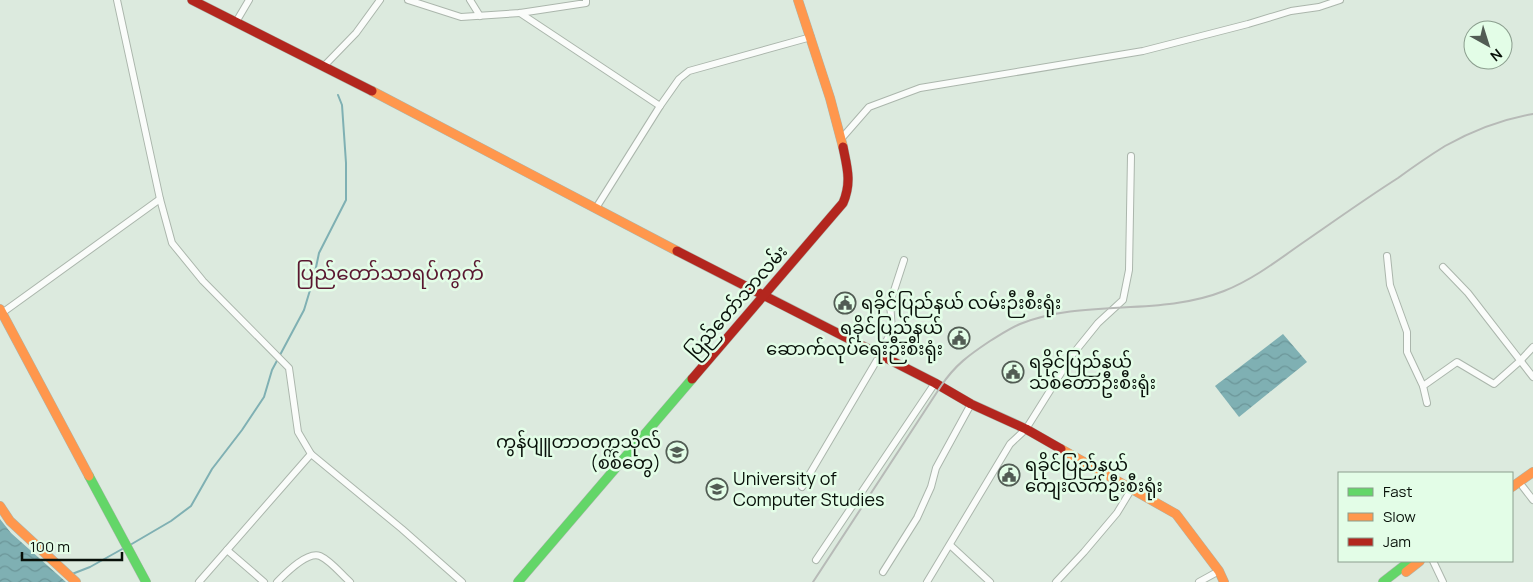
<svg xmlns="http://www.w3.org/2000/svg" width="1533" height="582" font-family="Manrope,'Noto Sans Myanmar',sans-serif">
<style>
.water{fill:url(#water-waves)}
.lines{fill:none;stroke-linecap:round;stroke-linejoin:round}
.stream{stroke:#7fb0b3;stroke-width:2}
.street-casing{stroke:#abb6ac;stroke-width:8}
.fast-casing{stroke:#abb6ac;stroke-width:10}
.slow-casing{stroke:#abb6ac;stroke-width:10}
.jam-casing{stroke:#abb6ac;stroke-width:10}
.street{stroke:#fafcfa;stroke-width:6}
.fast{stroke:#63d668;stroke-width:9}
.slow{stroke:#ff974d;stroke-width:9}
.jam{stroke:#b3261e;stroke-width:9}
.rail{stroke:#b7bab7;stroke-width:2}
.labels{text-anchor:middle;stroke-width:5;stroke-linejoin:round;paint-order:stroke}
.street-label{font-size:18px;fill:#081009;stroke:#e3fde7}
.poi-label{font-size:18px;fill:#081009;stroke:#e3fde7;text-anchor:start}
.quarter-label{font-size:20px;fill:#5a1730;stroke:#e3fde7}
</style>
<defs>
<pattern id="water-waves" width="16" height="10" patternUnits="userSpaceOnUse" patternTransform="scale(1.25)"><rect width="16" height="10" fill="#7fb0b3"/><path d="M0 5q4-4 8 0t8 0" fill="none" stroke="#6c9699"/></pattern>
</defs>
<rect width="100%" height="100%" fill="#dceade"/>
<g class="water">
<polygon points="1283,334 1307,362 1239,417 1215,386"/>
<polygon points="0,519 11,533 66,582 0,582"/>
</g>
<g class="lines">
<g class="stream">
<polyline points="130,545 171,521 191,506 212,469 242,430 264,397 272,370 304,310 314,277 319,253 346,200 346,163 342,105 338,95"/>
<polyline points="72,574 90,567 124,548"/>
</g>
<g class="street-casing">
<g id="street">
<polyline points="117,0 160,199 172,243 203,281 289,368 298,432 311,454"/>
<polyline points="408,0 461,17 520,13 586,3 586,0"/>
<polyline points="470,0 480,16"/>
<polyline points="520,13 660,106 596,208"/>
<polyline points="236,22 249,0"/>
<polyline points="324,66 356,33 380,0"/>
<polyline points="660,106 679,79 689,71 811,37"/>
<polyline points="841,139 869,107 920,88 1143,51 1248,24 1291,11 1319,7 1340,0"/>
<polyline points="1387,256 1390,285 1407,332 1407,352 1423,386"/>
<polyline points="1443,267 1468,293 1533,377"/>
<polyline points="2,313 160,199"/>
<polyline points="1427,403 1423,386 1457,362 1494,384 1520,361 1533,347"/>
<polyline points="802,487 880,355 892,329 890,303 904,260"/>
<polyline points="1523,487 1533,500"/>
<polyline points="950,545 990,582"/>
<polyline points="227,550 264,582"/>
<polyline points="816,560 935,383"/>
<polyline points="1433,561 1443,582"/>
<polyline points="883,572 917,518 931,487 936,468 971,404"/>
<polyline points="199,582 311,454 402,529 462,582"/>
<path d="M277 582C285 574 307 551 320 556 331 561 341 574 350 582"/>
<polyline points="927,582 1010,444 1026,429 1073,354 1098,323 1123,300 1129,270 1131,156"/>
<polyline points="1056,582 1084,552 1117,513 1131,490"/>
<polyline points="1199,582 1219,571"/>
</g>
</g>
<g class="fast-casing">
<g id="fast">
<polyline points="89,476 146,582"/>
<polyline points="518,582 692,379"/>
<polyline points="1383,582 1410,561"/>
</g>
</g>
<g class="slow-casing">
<g id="slow">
<polyline points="798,0 830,98 843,147"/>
<polyline points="372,91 677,251"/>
<polyline points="0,309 89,476"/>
<polyline points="1061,449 1176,514 1219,571 1224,582"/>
<polyline points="1512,487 1533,472"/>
<polyline points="0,506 10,521 76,582"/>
<polyline points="1406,572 1420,561"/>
</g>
</g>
<g class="jam-casing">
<g id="jam">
<polyline points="192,0 372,91"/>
<polyline points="677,251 935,383 971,404 1026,429 1061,449"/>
<path d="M692 379 843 203C852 182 847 167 843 147"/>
</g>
</g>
<use href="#street" class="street"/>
<use href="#fast" class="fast"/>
<use href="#slow" class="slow"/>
<use href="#jam" class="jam"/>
<path class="rail" d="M813 582 941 386C955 365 969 355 990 341 1000 335 1010 328 1020 324 1085 298 1159 317 1224 291 1252 280 1277 261 1301 244 1333 222 1365 199 1398 178 1413 167 1429 156 1445 146 1472 131 1503 119 1533 114"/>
</g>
<defs>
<g id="civic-ring" transform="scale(1.125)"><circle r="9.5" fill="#e3fde7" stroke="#525c54" stroke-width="1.5"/><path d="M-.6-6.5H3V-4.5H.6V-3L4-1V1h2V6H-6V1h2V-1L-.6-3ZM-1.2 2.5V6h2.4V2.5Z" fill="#525c54"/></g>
<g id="university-ring" transform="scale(1.125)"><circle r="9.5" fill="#e3fde7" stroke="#525c54" stroke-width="1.5"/><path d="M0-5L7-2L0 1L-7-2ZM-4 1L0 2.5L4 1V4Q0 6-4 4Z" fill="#525c54"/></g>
</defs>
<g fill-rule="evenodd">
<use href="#civic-ring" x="845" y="303"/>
<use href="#civic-ring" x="959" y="338"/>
<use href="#civic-ring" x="1013" y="372"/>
<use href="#university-ring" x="677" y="452"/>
<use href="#civic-ring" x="1009" y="475"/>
<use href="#university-ring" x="717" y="489"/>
</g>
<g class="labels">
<g class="street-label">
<text transform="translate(737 302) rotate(-49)" y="6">ပြည်တော်သာလမ်း</text>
</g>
<g class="poi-label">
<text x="861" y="309">ရခိုင်ပြည်နယ် လမ်းဉီးစီးရုံး</text>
<text x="943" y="334" text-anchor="end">ရခိုင်ပြည်နယ်<tspan x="943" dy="21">ဆောက်လုပ်ရေးဉီးစီးရုံး</tspan></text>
<text x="1029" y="368">ရခိုင်ပြည်နယ်<tspan x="1029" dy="21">သစ်တောဦးစီးရုံး</tspan></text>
<text x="661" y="448" text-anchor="end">ကွန်ပျူတာတက္ကသိုလ်<tspan x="661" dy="21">(စစ်တွေ)</tspan></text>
<text x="1025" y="471">ရခိုင်ပြည်နယ်<tspan x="1025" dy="21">ကျေးလက်ဦးစီးရုံး</tspan></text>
<text x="733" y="485">University of<tspan x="733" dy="21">Computer Studies</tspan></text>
</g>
<g class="quarter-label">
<text x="390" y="280">ပြည်တော်သာရပ်ကွက်</text>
</g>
</g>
<rect x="1338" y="472" width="175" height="90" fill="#e3fde7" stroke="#8b9e8e"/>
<rect x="1348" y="488" width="25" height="8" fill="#63d668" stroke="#8b9e8e"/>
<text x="1383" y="497" font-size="15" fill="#081009">Fast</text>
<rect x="1348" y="513" width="25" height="8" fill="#ff974d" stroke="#8b9e8e"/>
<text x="1383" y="522" font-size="15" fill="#081009">Slow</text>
<rect x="1348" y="538" width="25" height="8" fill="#b3261e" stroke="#8b9e8e"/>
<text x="1383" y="547" font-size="15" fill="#081009">Jam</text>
<g transform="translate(1488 45) rotate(141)"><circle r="24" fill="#e3fde7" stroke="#8b9e8e"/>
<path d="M0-4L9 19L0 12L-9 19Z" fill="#525c54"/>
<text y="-8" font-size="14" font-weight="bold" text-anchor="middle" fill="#081009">N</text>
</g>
<path d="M22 552v8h100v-8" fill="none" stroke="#081009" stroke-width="2.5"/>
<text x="30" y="552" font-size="15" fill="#081009" stroke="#e3fde7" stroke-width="4" paint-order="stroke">100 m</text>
</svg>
